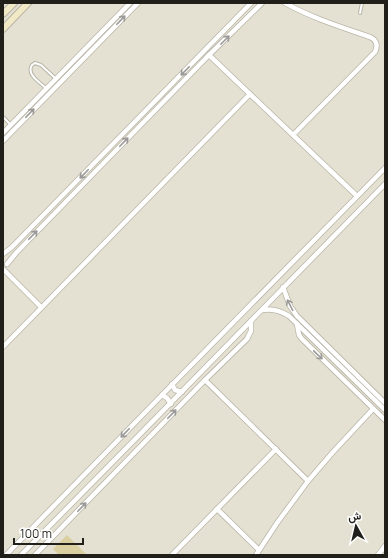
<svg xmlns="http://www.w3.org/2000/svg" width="388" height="558" font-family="Manrope,Vazirmatn,sans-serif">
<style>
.green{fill:#dacfa0}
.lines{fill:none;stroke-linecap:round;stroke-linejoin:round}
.lane-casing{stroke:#b8b5a7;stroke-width:4}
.street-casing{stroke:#b8b5a7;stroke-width:6}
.secondary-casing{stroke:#b8b5a7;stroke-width:8}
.lane{stroke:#fff;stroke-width:2}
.street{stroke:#fff;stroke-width:4.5}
.secondary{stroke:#f1e9c6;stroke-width:6}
.oneway{stroke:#9b9a98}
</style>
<rect width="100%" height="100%" fill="#e5e1d2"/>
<polygon class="green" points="67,535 87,555 59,555 53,549"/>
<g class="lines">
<g class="lane-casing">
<g id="lane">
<polyline points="360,13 362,3"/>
<path d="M46 88C39 82 26 74 32 65L35 63 41 65 55 78"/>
<polyline points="3,117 10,124"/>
</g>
</g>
<g class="street-casing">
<g id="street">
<path d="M285 3C312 18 341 27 370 37 377 40 378 46 375 52L293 135"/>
<polyline points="209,55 357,196"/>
<polyline points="3,133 130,3"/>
<polyline points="3,141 138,3"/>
<polyline points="3,254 12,247 251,3"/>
<polyline points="7,264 16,253 209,55 262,3"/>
<polyline points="4,270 41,307"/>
<polyline points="283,287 290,306 297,316 385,403"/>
<path d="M263 310C273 308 281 311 289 316L385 410"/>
<polyline points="297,324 299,335 302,339 385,420"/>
<polyline points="3,347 250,94"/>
<polyline points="205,380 308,481"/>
<polyline points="172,384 175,390 182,392"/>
<polyline points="162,395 167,398 171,404"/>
<polyline points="217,509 259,550"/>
<polyline points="6,555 162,395 385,168"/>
<path d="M21 555C143 432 263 308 385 184"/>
<polyline points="35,555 205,380 247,339 251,331 251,321"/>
<polyline points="172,555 276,449"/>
<polyline points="256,555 277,523 308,481 333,452 373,409"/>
<polyline points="378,555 385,546"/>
</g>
</g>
<g class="secondary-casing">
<g id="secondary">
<polyline points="3,14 14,3"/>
<polyline points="3,29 28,3"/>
</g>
</g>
<use href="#lane" class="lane"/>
<use href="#street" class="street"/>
<use href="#secondary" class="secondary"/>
</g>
<defs><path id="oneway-shaft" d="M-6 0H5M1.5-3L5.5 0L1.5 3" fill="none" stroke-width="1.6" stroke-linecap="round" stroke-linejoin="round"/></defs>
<g class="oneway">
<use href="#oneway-shaft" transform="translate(121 20) rotate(-46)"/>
<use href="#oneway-shaft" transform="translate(225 40) rotate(-45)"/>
<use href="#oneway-shaft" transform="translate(185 71) rotate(134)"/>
<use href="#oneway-shaft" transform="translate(30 113) rotate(-46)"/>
<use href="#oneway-shaft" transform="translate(124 142) rotate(-46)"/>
<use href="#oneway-shaft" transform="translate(84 174) rotate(134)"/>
<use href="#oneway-shaft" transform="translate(33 235) rotate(-46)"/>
<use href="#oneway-shaft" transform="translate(290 305) rotate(-117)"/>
<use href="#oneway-shaft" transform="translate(318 355) rotate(44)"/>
<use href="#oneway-shaft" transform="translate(172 414) rotate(-46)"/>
<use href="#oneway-shaft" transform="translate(125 433) rotate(134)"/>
<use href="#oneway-shaft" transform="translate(82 507) rotate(-46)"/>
</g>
<rect width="388" height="558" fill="none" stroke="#211f1a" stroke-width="8"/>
<g transform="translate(356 526) rotate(352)" stroke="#ffffff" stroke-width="3" paint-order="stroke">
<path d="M0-3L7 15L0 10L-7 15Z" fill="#211f1a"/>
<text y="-6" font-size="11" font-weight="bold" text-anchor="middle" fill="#211f1a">ش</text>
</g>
<path d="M14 538v6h69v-6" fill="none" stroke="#211f1a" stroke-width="2"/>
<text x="20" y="538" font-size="12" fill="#211f1a" stroke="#ffffff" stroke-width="3" paint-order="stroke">100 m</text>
</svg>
